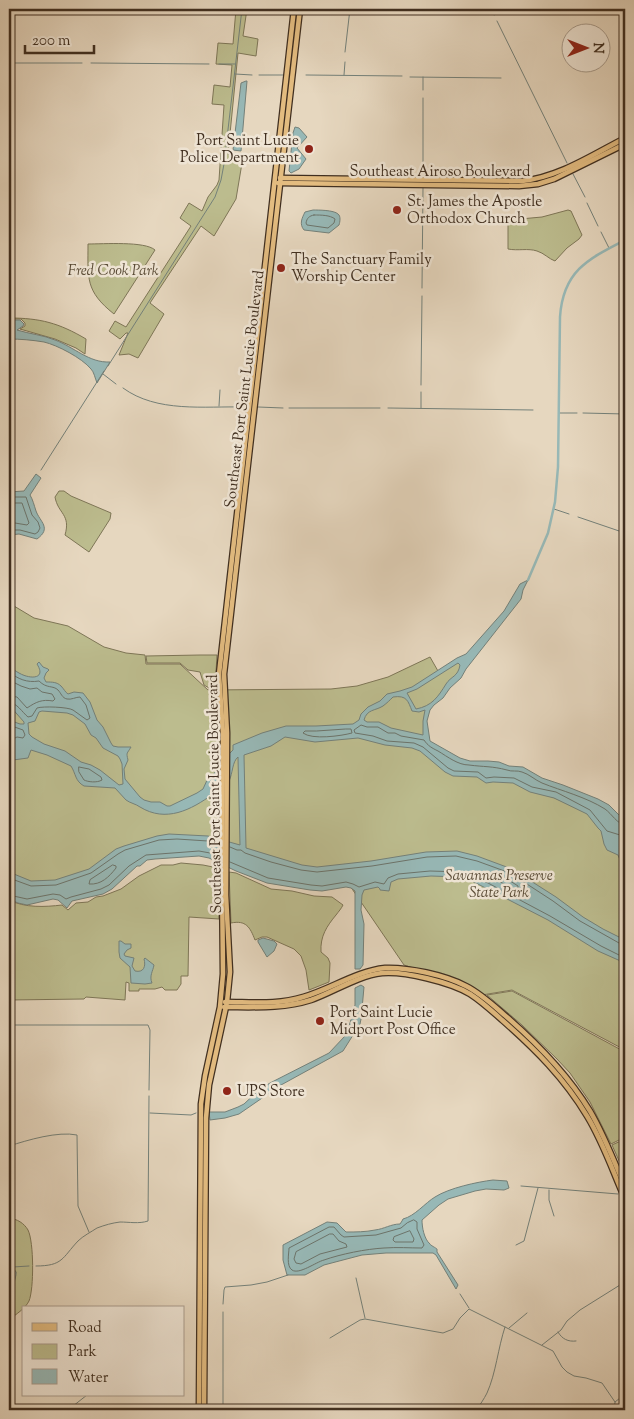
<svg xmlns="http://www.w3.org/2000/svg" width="634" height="1419" font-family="'Sorts Mill Goudy',serif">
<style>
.green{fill:#bcbc8e;stroke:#7e7657}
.water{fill:#97b8b6;stroke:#74817a;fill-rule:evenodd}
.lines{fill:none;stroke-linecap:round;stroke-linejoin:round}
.shore{stroke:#6c746b;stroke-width:1}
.stream{stroke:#74817a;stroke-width:1}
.canal{stroke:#97b8b6;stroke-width:2.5}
.major-casing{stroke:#402f20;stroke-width:7}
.major{stroke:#e3bc80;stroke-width:4.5}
.poi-dot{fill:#8f2418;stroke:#efe5d5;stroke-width:2}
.labels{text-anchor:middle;stroke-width:5;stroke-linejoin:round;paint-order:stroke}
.poi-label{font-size:15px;fill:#402f20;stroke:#efe5d5;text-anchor:start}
.street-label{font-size:15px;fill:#402f20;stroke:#efe5d5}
.park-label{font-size:15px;font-style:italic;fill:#594b36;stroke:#efe5d5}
</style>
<rect width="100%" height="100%" fill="#e6d7bf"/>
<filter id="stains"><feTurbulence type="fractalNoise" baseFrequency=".004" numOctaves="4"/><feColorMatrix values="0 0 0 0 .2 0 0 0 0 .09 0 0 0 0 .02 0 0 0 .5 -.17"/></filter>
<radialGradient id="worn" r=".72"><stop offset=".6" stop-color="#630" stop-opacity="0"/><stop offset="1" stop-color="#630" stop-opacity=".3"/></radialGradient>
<g class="green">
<polygon points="236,9 247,9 243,36 258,39 256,56 238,53 228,154 241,156 242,163 236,199 214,236 201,226 150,303 164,314 138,358 129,354 119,355 128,333 126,333 120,339 109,331 115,321 126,327 191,226 180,218 189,203 202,211 208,197 217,185 219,180 224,105 212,104 214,85 230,87 232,65 216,64 218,43 233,44"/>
<path d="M568 210 571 211 582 235 579 239 567 248 555 261C549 259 544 253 537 251 528 248 518 251 508 249V222L509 220 542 217Z"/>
<path d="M88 244C103 244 145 241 155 250L114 314C85 291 88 278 88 244Z"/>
<path d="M9 318C40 318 59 323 86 339L85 354 76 348 55 339 20 329 25 326V323L21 319H9Z"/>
<path d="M59 491H64L71 496 111 513 110 519 89 552 65 535C71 514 58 514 55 497Z"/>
<polygon points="9,603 34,618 68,626 104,647 126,653 145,655 146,664 180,664 208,690 331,689 357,686 388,677 430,657 438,671 456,662 462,662 463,668 431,706 426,719 423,741 444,761 489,769 625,829 625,1050 512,990 482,995 466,985 404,965 346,880 161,846 48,891 9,880"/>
<polygon points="200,655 217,655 215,688 209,688 204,685 200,672 188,670 180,663 147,663 146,656"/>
<path d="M181 863 203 865 218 868 219 919 189 917 188 976H181V984L177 990H165L162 987 155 989H139V991H129V983L126 982 125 1000 86 997 84 999 9 1000V900C25 908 45 907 62 905L68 910 76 903 88 902 96 897 103 896 121 889 139 876 161 865H173Z"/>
<path d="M229 872 236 873 271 889 292 891 314 896 332 897 343 905C341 909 339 911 336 915 327 926 320 936 321 952L328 958 330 963 329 982 309 990 306 970 301 956 294 949 267 937H262L255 940C250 927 246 920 231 923Z"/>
<polygon points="512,991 625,1052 625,1137 611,1144 590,1102 570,1073 557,1059 522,1025 487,995"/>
<polygon points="625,1139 625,1174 612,1145"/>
<path d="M9 1218C17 1219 24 1223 28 1230 34 1242 34 1289 29 1301 25 1309 16 1314 9 1320V1300L13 1295V1287L16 1272 13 1268 9 1267Z"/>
</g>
<g class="water">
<polygon points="246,81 247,81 241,151 233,150 241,83"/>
<polygon points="295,127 299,128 307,137 297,148 306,159 299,169 291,173 289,171 293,133"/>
<path d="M313 210C318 210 334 210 338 214 341 216 340 222 339 225L329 233 304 230C299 224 302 218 305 212Z"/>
<path d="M9 320H20L24 324 23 326 17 330C30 334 43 335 55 340 74 347 89 363 110 362L97 383C95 378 94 372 91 369 82 358 57 345 44 342 32 340 20 339 9 339Z"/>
<path d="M36 474 41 478 30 495C33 500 34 505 36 511 40 522 52 528 37 539L19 534 9 535V492L24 491Z"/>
<path d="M528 580 523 590 521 599 466 669 461 678 450 688 443 698 434 705 430 710 427 721 430 741 460 758 470 761H488L499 762 509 766 523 767 542 778 563 785 598 799 609 805 625 821V861L621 862 618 855 607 850 604 844 601 831 598 828 587 814 554 798 530 792 513 783 493 782 486 783 477 777 453 776 445 772 420 751 412 748 385 745 358 738 315 742 285 737 271 746 244 755 246 848 302 865 317 867 371 861 426 852 457 851 477 856 512 869 556 897 583 917 603 929 625 940V963L598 951 548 920 472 881 460 877 431 876 398 879 391 882 389 891 380 890V889L378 887 364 890 362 895 361 910 364 924 363 965 360 969H355V891L351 888 346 887 322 891 310 890 267 883 236 871 209 858 199 856 155 859 147 860 140 866H137L112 889 103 894 72 901 67 908 58 900 53 899 27 905 18 903 9 899V872L31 881 55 880 89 869 116 849 124 846 157 836 169 834 208 836 240 845 238 757C232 762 233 773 229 781L218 783 212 793 213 794C191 810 166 823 140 807 136 804 130 803 126 800 122 796 119 792 115 788L84 786C75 781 76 774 71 766L47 755 31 750 28 758 13 760 9 754V720L20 724H24V722L9 705V666C12 668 15 671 19 673 29 679 47 680 37 664L39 662 43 667 48 669 49 670 46 673 44 678 46 682C52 682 57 682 61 686 64 689 65 692 68 694L74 692 83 693 90 702 97 720 103 727 111 743 113 746 118 747H131C127 754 126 752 128 760L124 769 125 779 140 797 144 800 151 802H160L167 806H170L197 793 203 789 208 778 213 775 225 758 233 750V745L262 733 286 726H316L353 724 359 720 361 714 368 707 380 701 387 694 400 691 412 687 457 658 466 654 504 611 520 584ZM458 663 460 665C458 677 451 676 446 684 438 697 432 706 416 709L407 693 417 689ZM393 697C407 695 408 701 412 711L419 712 425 710 423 721V735L391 728 379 722H367L364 720C367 709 375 711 383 706 387 703 390 700 393 697ZM42 711 67 713 73 715 85 724 91 735 96 738 103 748 118 756 120 759 122 764 123 784 119 785 100 770 91 765 81 762 65 751 44 744 32 737 29 734 28 723 35 721 39 712Z"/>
<polygon points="263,938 274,941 277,944 274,951 267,957 258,942 258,940"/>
<path d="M119 941H121L125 944H131V948L127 950 124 954 125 956 134 958 132 966 135 971C144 973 146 966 144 959L145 958 154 965C153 971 149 976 152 983L145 984 131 983 130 967 120 958 119 952Z"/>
<polygon points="361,985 364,987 362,1009 360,1014 361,1019 360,1024 343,1051 281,1085 239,1114 225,1118 210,1120 209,1112 225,1112 238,1107 244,1104 259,1090 270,1083 329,1053 345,1036 350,1023 355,1005 355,988"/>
<path d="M493 1180 507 1181 509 1188 504 1190 486 1189 475 1191 448 1199 439 1205 422 1220C422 1227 424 1239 430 1244 430 1245 436 1248 437 1249V1252L458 1285 456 1289 436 1255 433 1253H386L362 1255 324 1265 305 1275H287L283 1260V1245L327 1222 337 1223 346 1232C355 1232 366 1232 375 1230 384 1229 391 1224 400 1224L402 1221 403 1219C415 1216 425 1203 435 1197 449 1188 477 1182 493 1180Z"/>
<polygon points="9,1267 13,1268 16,1272 16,1275 13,1287 13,1295 9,1300"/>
</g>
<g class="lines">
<g class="shore">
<path d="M314 215C321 215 330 215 335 219L334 223 328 228 307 225 306 223C307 218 309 216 314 215Z"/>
<polyline points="9,497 26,497 32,515 38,522 40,528 38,532 35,534 20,530 9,530"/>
<polyline points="9,503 22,503 29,523 27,525 15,523 9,524"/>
<path d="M9 672C18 679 27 683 39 681 47 689 53 685 58 690 61 693 62 698 67 699 71 700 76 697 80 697L86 705 90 718 87 720C82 717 78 713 73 710 68 707 43 706 37 708L32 716 28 717C22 712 17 703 9 702"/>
<path d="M9 680 21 686 30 689 37 688 42 692 52 694 55 699 53 701C42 699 36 702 27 708L17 697 9 696"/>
<polyline points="9,725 23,730 25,735 23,738 17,737 13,739 11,745 11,751 9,753"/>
<path d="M346 729H351L352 733C341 736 312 740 303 733L305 731H316Z"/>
<path d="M79 767 89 769 101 777 102 780C97 783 88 782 84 780L79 772Z"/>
<path d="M625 825C617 824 612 814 605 809 586 797 562 791 542 783 535 780 529 774 522 772 517 770 512 772 507 770 492 766 484 767 469 765 458 765 448 757 438 751 432 748 428 746 424 740L401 736 395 733H388L378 727H367L361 725 354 730 355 733 373 736 387 741 414 743 423 747 448 768 454 771 478 772 486 778 494 777 514 778 532 787 556 792 590 810 607 831 620 835 625 842"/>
<polyline points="230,847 237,850 241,850 245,853 271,862 301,870 317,872 372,866 427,857 456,856 477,861 510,873 553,901 580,921 619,943 625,944"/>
<polyline points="230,862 268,878 311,885 322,886 346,882 353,884 359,887 375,882 384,884 388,878 398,874 430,871 462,872 488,883 550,916 601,946 625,958"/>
<path d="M113 865 116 866V868C109 877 101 885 89 884L90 880Z"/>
<polygon points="495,875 507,879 518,886 518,889 515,890 495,879 494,877"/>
<polyline points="9,878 31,886 56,885 91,873 118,854 125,850 159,840 177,839 208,841 219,843"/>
<polyline points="9,895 27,899 53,894 60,895 66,899 71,897 101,889 109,885 129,866 146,855 199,851 210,853 219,857"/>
<path d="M414 1220 417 1222V1229L424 1245 422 1248C410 1248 397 1247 384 1248 366 1249 341 1254 324 1260 316 1262 299 1275 292 1270 286 1266 289 1253 289 1248L329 1227H334L341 1235 344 1237 376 1235 401 1228 407 1223Z"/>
<polygon points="410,1231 414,1239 413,1242 395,1242 393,1240 394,1237"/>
<polygon points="330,1234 333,1234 339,1241 346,1244 347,1247 320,1254 301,1264 296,1263 294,1259 296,1252"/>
</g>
<g class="stream">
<polyline points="491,9 494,15"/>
<polyline points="497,21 567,163"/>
<polyline points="345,52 350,9"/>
<polyline points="9,63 82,63"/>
<polyline points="91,63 209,64"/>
<polyline points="219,64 235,64"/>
<polyline points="235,74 252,75"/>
<polyline points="259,75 284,75"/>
<polyline points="306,75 402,76"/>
<polyline points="344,75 345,62"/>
<polyline points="410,77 501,78"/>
<polyline points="423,90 423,77"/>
<polyline points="573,174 585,197"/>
<polyline points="423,177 423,98"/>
<polyline points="587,203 598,226"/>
<polyline points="601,232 609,248"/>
<polyline points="422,288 423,188"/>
<polyline points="108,366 215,197 221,180 224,164 242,9"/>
<polyline points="103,374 116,384"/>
<polyline points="421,385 422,296"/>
<path d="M123 388C157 413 204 406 244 407"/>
<polyline points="219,406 220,390"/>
<polyline points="258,407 283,408"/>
<polyline points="289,408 380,408"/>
<polyline points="388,408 533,410"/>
<polyline points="421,408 421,392"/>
<polyline points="559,413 577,413"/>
<polyline points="583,413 625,414"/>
<polyline points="41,470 104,371"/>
<polyline points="554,509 569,514"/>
<polyline points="578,517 625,533"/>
<polyline points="9,1025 148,1025 150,1030 149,1090"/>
<polyline points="150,1113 191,1115 196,1113"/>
<path d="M9 1146C28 1140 58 1131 77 1135L78 1206 89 1232"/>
<polyline points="521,1186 618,1194"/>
<polyline points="549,1190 549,1200 554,1216"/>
<polyline points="516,1245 524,1241 538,1188"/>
<path d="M36 1266C63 1266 62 1258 78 1241 83 1236 91 1232 97 1228 105 1225 112 1223 120 1222 129 1222 139 1224 148 1221L149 1096"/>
<polyline points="13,1267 29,1266"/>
<polyline points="356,1278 365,1318"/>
<polyline points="460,1294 469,1308"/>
<polyline points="223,1304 224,1290 225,1287 251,1285 267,1282 288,1275"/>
<polyline points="509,1328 527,1313"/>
<path d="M558 1332C562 1339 568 1342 576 1341"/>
<polyline points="330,1338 360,1320 365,1319 443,1333 453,1329 460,1318 469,1309 553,1351 562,1367 567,1372 574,1376 586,1378 602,1383 615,1402"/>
<polyline points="542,1345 561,1330 567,1321 580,1310 620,1285"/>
<polyline points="68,1410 87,1395"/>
<polyline points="223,1410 223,1312"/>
<path d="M476 1410C480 1405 484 1399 487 1393 496 1373 498 1348 505 1327"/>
<polyline points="614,1410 615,1402 625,1394"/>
</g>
<path class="canal" d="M528 580 548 533 555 502 558 467 560 317C563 271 588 259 625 240"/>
<g class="major-casing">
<g id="major">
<path d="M280 178 522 181C559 177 592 155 625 138"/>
<polyline points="278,183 519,186 538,184 554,179 625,144"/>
<path d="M225 1002C251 1002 278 1005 303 997 331 989 356 971 385 968 408 967 445 975 466 986 482 994 495 1007 508 1018 540 1046 568 1075 590 1111 604 1135 614 1161 625 1187"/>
<path d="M224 1007C253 1007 283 1009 311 1000 334 992 357 976 382 973 404 971 450 982 470 994 481 1001 492 1011 502 1020 536 1050 564 1078 587 1116 603 1142 613 1172 625 1199"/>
<polyline points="199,1410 201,1104 205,1076 220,1007 223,974 222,875 223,734 219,674 294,9"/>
<polyline points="204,1410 206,1118 209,1085 227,1002 230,972 226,895 227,733 224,674 300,9"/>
</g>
</g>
<use href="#major" class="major"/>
</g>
<g class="poi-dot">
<circle cx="309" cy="149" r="5"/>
<circle cx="397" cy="210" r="5"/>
<circle cx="281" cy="268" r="5"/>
<circle cx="320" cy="1021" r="5"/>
<circle cx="227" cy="1091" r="5"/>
</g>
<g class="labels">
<g class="poi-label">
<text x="299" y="145" text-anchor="end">Port Saint Lucie<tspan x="299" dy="17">Police Department</tspan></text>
<text x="407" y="206">St. James the Apostle<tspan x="407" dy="17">Orthodox Church</tspan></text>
<text x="291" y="264">The Sanctuary Family<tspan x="291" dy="17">Worship Center</tspan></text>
<text x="330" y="1017">Port Saint Lucie<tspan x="330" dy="17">Midport Post Office</tspan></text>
<text x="237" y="1096">UPS Store</text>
</g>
<g class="street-label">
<text x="440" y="176">Southeast Airoso Boulevard</text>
<text transform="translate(244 389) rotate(-83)" y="5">Southeast Port Saint Lucie Boulevard</text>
<text transform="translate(214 794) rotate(-91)" y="5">Southeast Port Saint Lucie Boulevard</text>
</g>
<g class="park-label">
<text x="113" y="275">Fred Cook Park</text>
<text x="499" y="880">Savannas Preserve<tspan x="499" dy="17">State Park</tspan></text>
</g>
</g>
<rect width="634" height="1419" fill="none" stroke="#e6d7bf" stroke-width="30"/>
<rect x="10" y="10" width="614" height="1399" fill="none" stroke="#402f20" stroke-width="2.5"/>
<rect x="15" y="15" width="604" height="1389" fill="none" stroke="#402f20"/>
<rect x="22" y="1306" width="162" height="90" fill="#efe5d5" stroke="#a99c8d"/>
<rect x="32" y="1323" width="25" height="8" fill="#e3bc80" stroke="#a99c8d"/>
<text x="68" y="1332" font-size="15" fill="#402f20">Road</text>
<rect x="32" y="1344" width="25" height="15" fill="#bcbc8e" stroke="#a99c8d"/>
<text x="68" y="1356" font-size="15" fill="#402f20">Park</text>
<rect x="32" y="1369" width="25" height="15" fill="#97b8b6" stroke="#a99c8d"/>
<text x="68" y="1382" font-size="15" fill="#402f20">Water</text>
<g transform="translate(586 48) rotate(90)"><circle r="24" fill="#efe5d5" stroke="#a99c8d"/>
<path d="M0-4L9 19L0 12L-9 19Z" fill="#8f2418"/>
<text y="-8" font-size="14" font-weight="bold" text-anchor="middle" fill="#402f20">N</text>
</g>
<path d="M25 45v8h69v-8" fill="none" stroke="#402f20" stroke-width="2.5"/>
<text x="32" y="45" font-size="15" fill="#402f20" stroke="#efe5d5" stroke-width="4" paint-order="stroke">200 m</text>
<rect width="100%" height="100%" filter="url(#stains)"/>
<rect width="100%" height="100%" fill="url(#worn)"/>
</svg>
